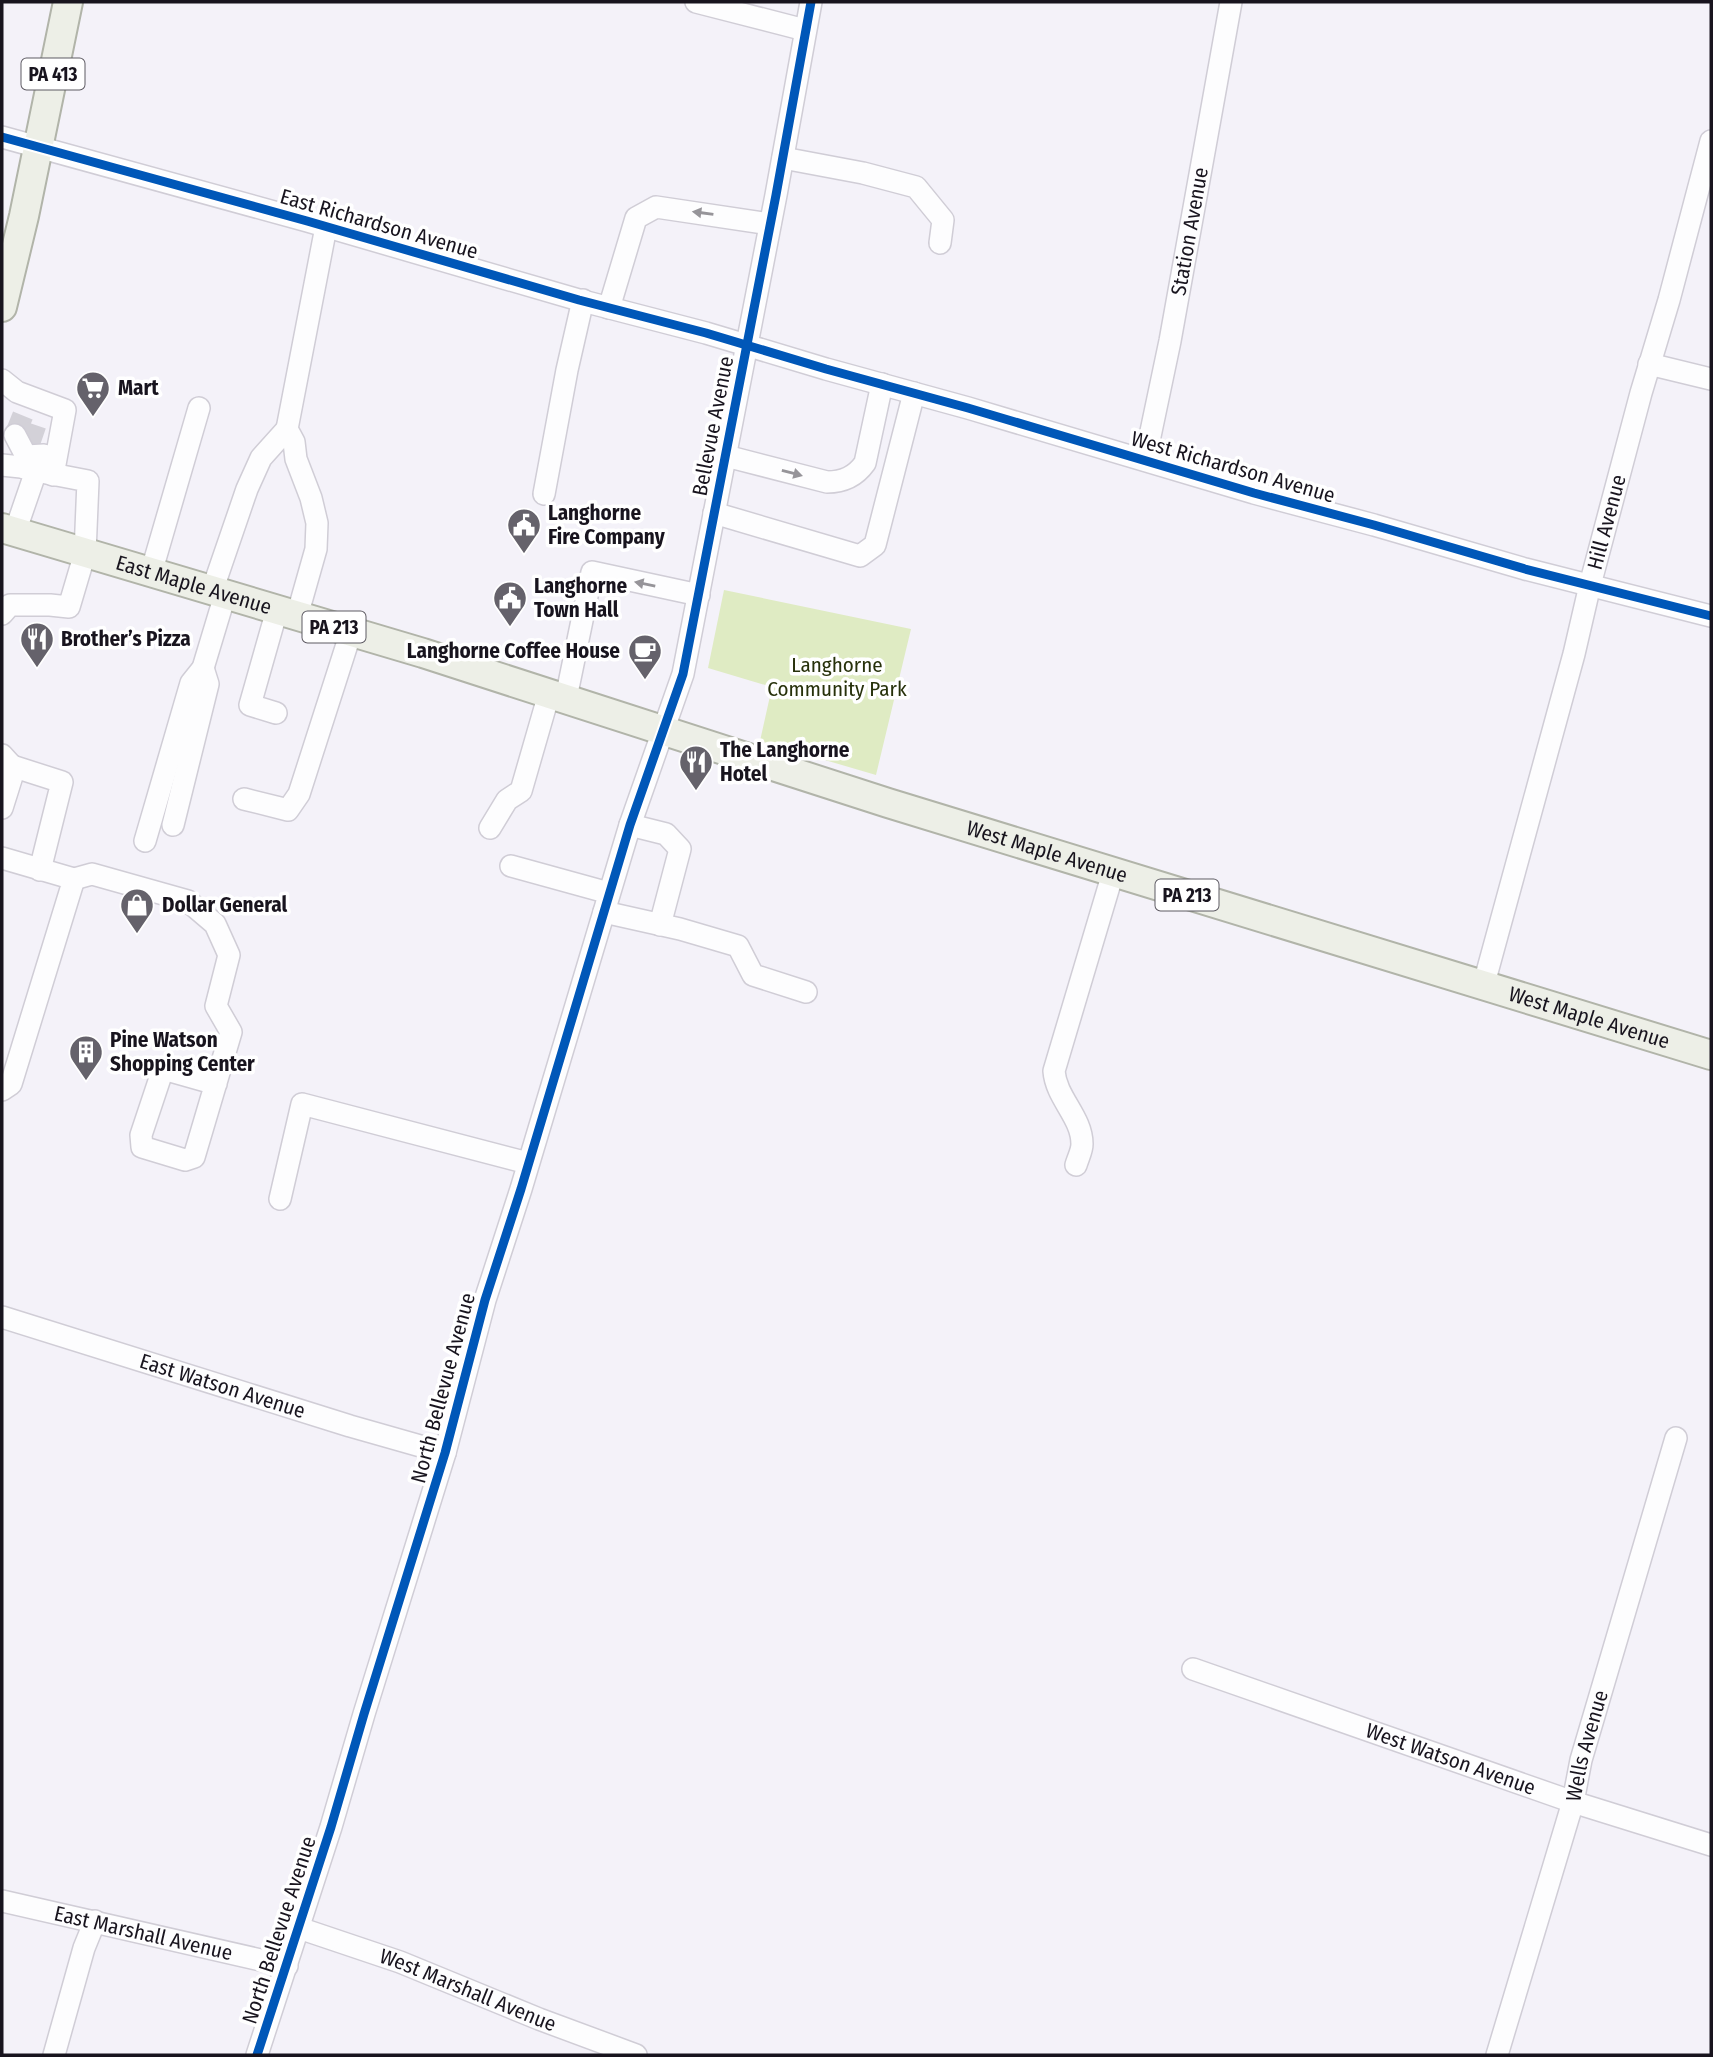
<svg xmlns="http://www.w3.org/2000/svg" width="1713" height="2057" font-family="'Fira Sans Condensed',sans-serif">
<style>
.green{fill:#dfebc3}
.lines{fill:none;stroke-linecap:round;stroke-linejoin:round}
.minor-tunnel{stroke:#d3d1d8;stroke-width:21;stroke-dasharray:21 10;stroke-linecap:butt}
.minor-casing{stroke:#d0cdd6;stroke-width:24}
.major-casing{stroke:#b1b4a9;stroke-width:32}
.minor{stroke:#fdfdfe;stroke-width:21}
.major{stroke:#edefe7;stroke-width:28}
.cycleway-casing{stroke:#fff;stroke-width:13}
.cycleway{stroke:#0057b8;stroke-width:9}
.oneway{fill:#969499}
.labels{text-anchor:middle;stroke-width:7;stroke-linejoin:round;paint-order:stroke}
.shield{fill:#fff;stroke:#5d5a62;stroke-width:2}
.shield-label{font-size:19px;font-weight:bold;fill:#18141e}
.street-label{font-size:21px;fill:#18141e;stroke:#fff}
.poi-label{font-size:21px;font-weight:bold;fill:#18141e;stroke:#fff;text-anchor:start}
.park-label{font-size:21px;fill:#27310b;stroke:#fff}
</style>
<rect width="100%" height="100%" fill="#f4f2f9"/>
<polygon class="green" points="724,590 911,629 876,775 760,741 772,687 708,668"/>
<g class="lines">
<g class="minor-tunnel">
<polyline points="15,435 25,410"/>
<polyline points="29,445 38,419"/>
</g>
<g class="minor-casing">
<g id="minor">
<polyline points="696,2 805,30"/>
<polyline points="2,137 307,221 579,300 706,333 826,369 968,408 1254,493 1374,525 1525,569 1711,616"/>
<polyline points="783,158 863,173 916,187 943,220 940,243"/>
<polyline points="609,308 636,218 656,207 770,224"/>
<polyline points="1649,364 1711,379"/>
<polyline points="2,380 17,392 65,410 53,475"/>
<polyline points="15,435 26,456 44,455"/>
<path d="M726 456 827 482C843 482 855 477 865 463L882 384"/>
<path id="s1" d="M1145 460 1170 341 1231 2"/>
<polyline points="2,465 21,467 36,471"/>
<polyline points="544,494 567,370 583,300"/>
<polyline points="714,513 860,556 875,545 914,393"/>
<polyline points="151,573 199,408"/>
<polyline points="212,591 247,489 261,458 287,429"/>
<polyline points="2,614 10,605 50,605 69,607 85,553 88,481 36,471 15,532"/>
<polyline points="297,616 316,549 317,523 311,498 296,459 294,442 287,429 326,227"/>
<polyline points="566,698 592,572 699,595"/>
<polyline points="276,713 250,705 277,610"/>
<polyline points="2,755 12,766 13,773 2,808"/>
<polyline points="12,766 62,782 40,870"/>
<polyline points="244,799 288,810 299,794 351,632"/>
<polyline points="173,825 208,684 203,668"/>
<polyline points="630,825 666,834 680,849 660,925"/>
<polyline points="490,828 507,800 521,791 549,694"/>
<polyline points="145,841 191,683 203,668 225,595"/>
<polyline points="2,858 74,879 11,1084 2,1090"/>
<polyline points="511,866 609,893"/>
<polyline points="74,879 92,874 188,901 215,924 229,955 216,1006 231,1032 194,1157 185,1160 142,1147 141,1135 163,1069 216,1084"/>
<polyline points="604,912 680,929 738,946 753,975 806,992"/>
<path id="s2" d="M1483 987 1574 654 1590 585 1641 393 1669 300 1711 141"/>
<path d="M1076 1165C1078 1158 1082 1151 1082 1144 1082 1117 1056 1098 1054 1071L1113 873"/>
<polyline points="280,1199 302,1104 528,1163"/>
<path id="s3" d="M2 1317 350 1426 445 1453"/>
<path id="s4" d="M1193 1669 1573 1802 1711 1845"/>
<path id="s5" d="M2 1901 287 1966"/>
<path id="s6" d="M299 1928 400 1962 539 2019 636 2055"/>
<polyline points="54,2055 84,1948 95,1921"/>
<polyline points="257,2055 331,1827 364,1714 445,1453 485,1300 521,1189 630,825 683,674 776,195 811,2"/>
<path id="s7" d="M1497 2055 1573 1802 1581 1760 1676 1438"/>
</g>
</g>
<g class="major-casing">
<g id="major">
<polyline points="2,307 24,216 68,2"/>
<path id="s8" d="M2 528 423 653 888 803 1711 1055"/>
</g>
</g>
<use href="#minor" class="minor"/>
<use href="#major" class="major"/>
<g class="cycleway-casing">
<g id="cycleway">
<polyline points="2,137 307,221 579,300 706,333 826,369 968,408 1254,493 1374,525 1525,569 1711,616"/>
<polyline points="257,2055 331,1827 364,1714 445,1453 485,1300 521,1189 630,825 683,674 776,195 811,2"/>
</g>
</g>
<use href="#cycleway" class="cycleway"/>
</g>
<defs><path id="oneway-solid" d="M-6-.8H1V-3.2L6.5 0L1 3.2V.8H-6Z" transform="scale(1.75)"/></defs>
<g class="oneway">
<use href="#oneway-solid" transform="translate(703 213) rotate(-172)"/>
<use href="#oneway-solid" transform="translate(792 473) rotate(15)"/>
<use href="#oneway-solid" transform="translate(645 584) rotate(-168)"/>
</g>
<defs>
<g id="supermarket-pin" transform="scale(1.75)"><path d="M0 17L-7.5 6A9.5 9.5 0 1 1 7.5 6Z" fill="#65626b" stroke="#fff"/><path d="M-6-5.5h2.5l.6 2H6L4.5 2H-2.5L-4.4-4H-6ZM-1.5 3.2a1.3 1.3 0 1 0 .1 0ZM3 3.2a1.3 1.3 0 1 0 .1 0Z" fill="#fff"/></g>
<g id="civic-pin" transform="scale(1.75)"><path d="M0 17L-7.5 6A9.5 9.5 0 1 1 7.5 6Z" fill="#65626b" stroke="#fff"/><path d="M-.6-6.5H3V-4.5H.6V-3L4-1V1h2V6H-6V1h2V-1L-.6-3ZM-1.2 2.5V6h2.4V2.5Z" fill="#fff"/></g>
<g id="restaurant-pin" transform="scale(1.75)"><path d="M0 17L-7.5 6A9.5 9.5 0 1 1 7.5 6Z" fill="#65626b" stroke="#fff"/><path d="M-5-6h1v4h1v-4h1v4h1v-4h1v5L-1.5 .5V6h-2V.5L-5-1ZM5-6V6H3V1.5H1.5Q1.5-4 5-6Z" fill="#fff"/></g>
<g id="cafe-pin" transform="scale(1.75)"><path d="M0 17L-7.5 6A9.5 9.5 0 1 1 7.5 6Z" fill="#65626b" stroke="#fff"/><path d="M-5.5-4.5H6V0H3Q3 3.5 0 3.5H-2.5Q-5.5 3.5-5.5 0ZM3-3.2v2h1.7v-2ZM-6 4.5H4V6H-6Z" fill="#fff"/></g>
<g id="shop-pin" transform="scale(1.75)"><path d="M0 17L-7.5 6A9.5 9.5 0 1 1 7.5 6Z" fill="#65626b" stroke="#fff"/><path d="M-5-2.5h2.3a2.7 3.5 0 0 1 5.4 0H5L5.5 6h-11ZM-1.5-2.5h3a1.5 2.3 0 0 0-3 0Z" fill="#fff"/></g>
<g id="building-pin" transform="scale(1.75)"><path d="M0 17L-7.5 6A9.5 9.5 0 1 1 7.5 6Z" fill="#65626b" stroke="#fff"/><path d="M-4-6H4V6H1V3H-1V6H-4ZM-2.5-4.3h1.7v1.8h-1.7ZM.8-4.3h1.7v1.8H.8ZM-2.5-1h1.7V.8h-1.7ZM.8-1h1.7V.8H.8Z" fill="#fff"/></g>
</defs>
<g fill-rule="evenodd">
<use href="#supermarket-pin" x="93" y="388"/>
<use href="#civic-pin" x="524" y="525"/>
<use href="#civic-pin" x="510" y="598"/>
<use href="#restaurant-pin" x="37" y="639"/>
<use href="#cafe-pin" x="645" y="651"/>
<use href="#restaurant-pin" x="696" y="762"/>
<use href="#shop-pin" x="137" y="905"/>
<use href="#building-pin" x="86" y="1052"/>
</g>
<g class="labels">
<g class="shield">
<rect x="21.5" y="58.5" width="63" height="31" rx="5"/>
<rect x="302.5" y="611.5" width="63" height="31" rx="5"/>
<rect x="1155.5" y="879.5" width="63" height="31" rx="5"/>
</g>
<g class="shield-label">
<text x="53" y="81">PA 413</text>
<text x="334" y="634">PA 213</text>
<text x="1187" y="902">PA 213</text>
</g>
<g class="street-label">
<text transform="translate(379 224) rotate(16)" y="7">East Richardson Avenue</text>
<text dy="7" stroke="none"><textPath href="#s1" startOffset="233">Station Avenue</textPath></text>
<text transform="translate(713 426) rotate(-79)" y="7">Bellevue Avenue</text>
<text transform="translate(1233 467) rotate(16)" y="7">West Richardson Avenue</text>
<text dy="7" stroke="none"><textPath href="#s2" startOffset="481">Hill Avenue</textPath></text>
<text dy="7" stroke="none"><textPath href="#s8" startOffset="200">East Maple Avenue</textPath></text>
<text dy="7" stroke="none"><textPath href="#s8" startOffset="1094">West Maple Avenue</textPath></text>
<text dy="7" stroke="none"><textPath href="#s8" startOffset="1661">West Maple Avenue</textPath></text>
<text dy="7" stroke="none"><textPath href="#s3" startOffset="231">East Watson Avenue</textPath></text>
<text transform="translate(443 1388) rotate(-75)" y="7">North Bellevue Avenue</text>
<text dy="7" stroke="none"><textPath href="#s7" startOffset="322">Wells Avenue</textPath></text>
<text dy="7" stroke="none"><textPath href="#s4" startOffset="273">West Watson Avenue</textPath></text>
<text transform="translate(279 1930) rotate(-72)" y="7">North Bellevue Avenue</text>
<text dy="7" stroke="none"><textPath href="#s5" startOffset="145">East Marshall Avenue</textPath></text>
<text dy="7" stroke="none"><textPath href="#s6" startOffset="180">West Marshall Avenue</textPath></text>
</g>
<g class="poi-label">
<text x="118" y="395">Mart</text>
<text x="548" y="520">Langhorne<tspan x="548" dy="24">Fire Company</tspan></text>
<text x="534" y="593">Langhorne<tspan x="534" dy="24">Town Hall</tspan></text>
<text x="61" y="646">Brother’s Pizza</text>
<text x="620" y="658" text-anchor="end">Langhorne Coffee House</text>
<text x="720" y="757">The Langhorne<tspan x="720" dy="24">Hotel</tspan></text>
<text x="162" y="912">Dollar General</text>
<text x="110" y="1047">Pine Watson<tspan x="110" dy="24">Shopping Center</tspan></text>
</g>
<g class="park-label">
<text x="837" y="672">Langhorne<tspan x="837" dy="24">Community Park</tspan></text>
</g>
</g>
<rect width="1713" height="2057" fill="none" stroke="#18141e" stroke-width="7"/>
</svg>
